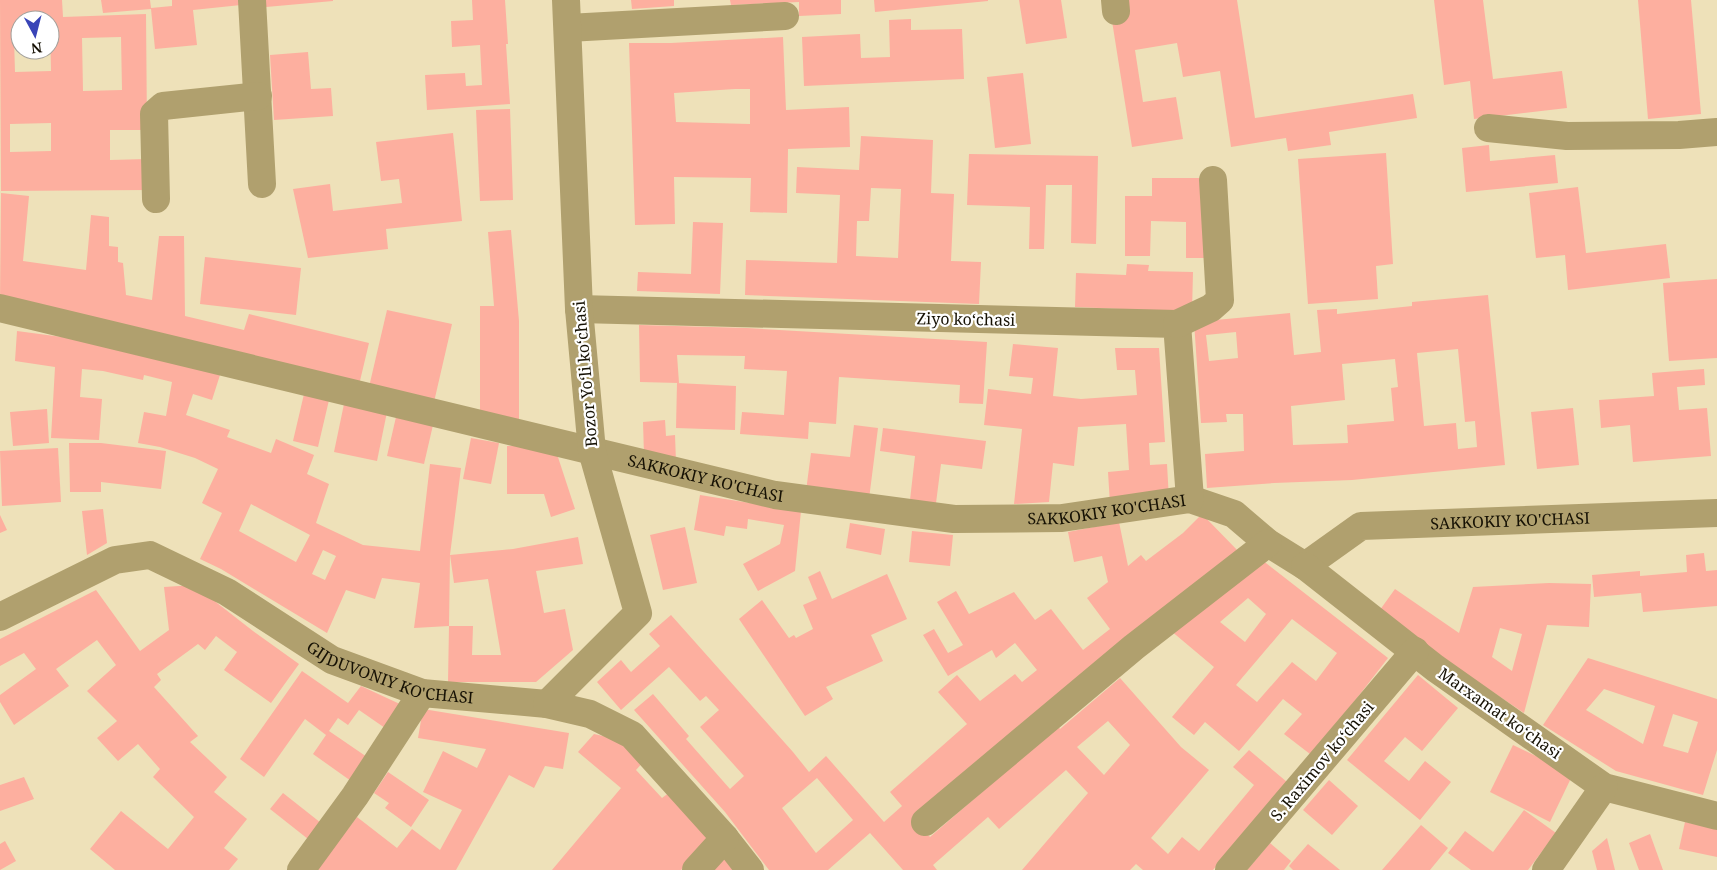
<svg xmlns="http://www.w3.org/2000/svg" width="1717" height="870" font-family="'Noto Serif',serif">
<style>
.building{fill:#fdaf9f;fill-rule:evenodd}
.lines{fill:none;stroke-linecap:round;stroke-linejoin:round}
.minor{stroke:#b0a06e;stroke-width:28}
.labels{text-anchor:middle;stroke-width:4.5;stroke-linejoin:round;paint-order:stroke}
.street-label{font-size:16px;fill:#161104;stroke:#fff}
</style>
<rect width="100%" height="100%" fill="#eee1b9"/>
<g class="building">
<path d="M0 0H62L63 17 146 14 147 130H110V160L147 159V190L1 191ZM20 20H50L51 71 15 72 14 39H20ZM121 37 122 90 83 91 82 38ZM51 123V151L10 152V124Z"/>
<polygon points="101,0 150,0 151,8 172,6 172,0 241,0 241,5 193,10 197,45 155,49 151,9 103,13"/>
<polygon points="266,0 333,0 333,1 266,7"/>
<polygon points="472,0 505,0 508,44 506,44 510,104 427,110 425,75 465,73 466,86 482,85 480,45 452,47 451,21 473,20"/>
<polygon points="631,0 674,0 674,6 632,9"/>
<polygon points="730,0 841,0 841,14 799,16 799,2 731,5"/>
<polygon points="874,0 988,0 988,1 875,12"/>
<polygon points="1019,0 1061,0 1067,38 1026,44"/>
<polygon points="1125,0 1237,0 1255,118 1413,94 1417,118 1329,132 1331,145 1288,151 1286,138 1231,147 1220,71 1183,77 1177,43 1135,50 1143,102 1176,97 1183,139 1132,147 1112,21 1127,19"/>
<polygon points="1434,0 1483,0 1493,79 1562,71 1567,108 1474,119 1470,81 1444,85"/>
<polygon points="1638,0 1691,0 1701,114 1648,119"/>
<polygon points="911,19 911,30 962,29 964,79 804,86 802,37 860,34 861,58 890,57 889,20"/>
<path d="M783 37 786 110 849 107 850 147 788 149 787 213 750 212 751 178 674 177 675 224 635 225 629 43H671ZM735 89H750V124L676 122 674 93Z"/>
<polygon points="308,52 311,89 331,88 333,116 274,120 270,55"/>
<polygon points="1023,73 1031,144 995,148 987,77"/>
<polygon points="510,109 513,200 480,201 476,110"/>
<polygon points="453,133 462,221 386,229 388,249 308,258 293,189 330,184 333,211 402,203 399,179 381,181 376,142"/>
<path d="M861 136 933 140 931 193 954 194 951 261 981 262 979 304 745 295 746 260 837 263 840 195 796 193 797 167 859 170ZM871 188 901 189 898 258 856 256 857 221H869Z"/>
<polygon points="1489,145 1490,161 1555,155 1558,183 1466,192 1462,148"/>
<polygon points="1386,153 1393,264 1376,266 1378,299 1308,304 1298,159"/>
<polygon points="969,154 1098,156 1096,244 1071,243 1072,185 1046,185 1044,249 1029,249 1030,207 967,205"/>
<polygon points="1152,178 1201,178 1206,258 1186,258 1186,222 1151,221 1150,256 1125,256 1125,196 1152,196"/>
<polygon points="1578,187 1586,253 1666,244 1670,278 1568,290 1565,255 1536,258 1529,193"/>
<polygon points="1,193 29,196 23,261 86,270 91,215 109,217 109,246 118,247 118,262 123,263 126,295 152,300 159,236 184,236 185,316 244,330 249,314 369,343 359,385 0,302"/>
<polygon points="693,222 723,223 720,294 637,291 638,272 691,274"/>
<polygon points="511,230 519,321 519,423 480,414 480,306 494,306 488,232"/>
<polygon points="205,257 301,268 296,315 200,304"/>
<polygon points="1127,264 1149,265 1148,271 1193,272 1192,312 1075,307 1076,273 1126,275"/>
<polygon points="1717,279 1717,358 1669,361 1663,283"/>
<path d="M1488 295 1505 465 1352 480 1274 483 1207 488 1205 454 1244 451 1243 414H1226L1227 422 1201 423 1194 322 1290 313 1294 355 1321 352 1317 310 1337 309V314L1412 306V302ZM1236 332 1238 358 1209 361 1206 335ZM1458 349 1465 422 1475 421 1477 447 1458 449 1456 423 1424 426 1417 353ZM1395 359 1398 387 1391 388 1394 421 1347 425 1348 443 1293 445 1291 406 1345 400 1342 364Z"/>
<polygon points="387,310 452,324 434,402 369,387"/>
<polygon points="639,325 747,328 987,342 983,404 959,403 960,385 839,377 836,424 809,422 808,439 740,434 742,412 784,415 787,371 744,369 745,356 677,355 679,383 640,382"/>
<path d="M17 331 107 343 220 375 212 400 193 394 186 415 230 430 227 437 271 453 276 439 314 455 307 474 329 484 316 523 363 545 420 551 430 464 461 468 450 555 513 549 578 537 583 564 536 571 544 613 565 609 573 650 536 682H448L449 626H473L472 655H501L488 579 454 583 450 555 449 626 414 628 420 583 382 578 375 599 346 590 327 633 221 569 200 559 222 513 202 503 218 469 195 458 160 447 138 443 144 412 166 416 172 382 144 375 143 380 103 371 82 369 80 397 102 399 99 440 51 438 55 367 15 361ZM251 504 310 535 296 562 239 531ZM323 550 336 556 325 580 312 574Z"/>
<polygon points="1013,344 1058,348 1053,396 1081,399 1137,395 1135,370 1117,370 1115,348 1159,348 1165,442 1149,443 1150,465 1167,464 1169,499 1110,504 1108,472 1129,470 1126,424 1078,427 1074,466 1053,463 1049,502 1014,504 1022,429 984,425 988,389 1031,394 1033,378 1009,376"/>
<polygon points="1704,369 1705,385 1677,387 1679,410 1707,408 1711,456 1633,462 1630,425 1601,428 1599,400 1654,396 1652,373"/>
<polygon points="677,383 736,386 735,430 676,428"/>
<polygon points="304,394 329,400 318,447 293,441"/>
<polygon points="344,404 387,412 377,461 334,452"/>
<polygon points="1573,408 1579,465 1537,469 1531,412"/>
<polygon points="47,409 49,443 13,446 10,412"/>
<polygon points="396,417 433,425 424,464 387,456"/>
<polygon points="665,420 666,436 675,435 676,462 644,455 643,422"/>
<polygon points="854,425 878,428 869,499 806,491 811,453 850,457"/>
<polygon points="883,428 986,441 982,469 941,464 936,503 910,500 915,456 880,451"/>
<polygon points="471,438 499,443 491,484 463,479"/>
<polygon points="69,443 101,443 166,451 161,489 101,482 101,492 70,492"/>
<polygon points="554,445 575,509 551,517 544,494 507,494 507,446"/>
<polygon points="58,448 61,502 2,506 0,451"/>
<polygon points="700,495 801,511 795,571 758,591 743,564 780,544 784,525 748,519 747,529 726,526 724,536 694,530"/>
<polygon points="103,509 107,543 87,555 82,511"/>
<path d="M1202 514 1240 553 916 822 930 837 1058 726 1060 729 1120 678 1181 747 1209 770 1151 838 1168 854 1182 837 1199 851 1254 785 1233 767 1249 750 1287 782 1213 870H1143L1136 864 1130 870H1022L1088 793 1066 770 999 829 988 817 933 865 937 870H903L870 833 828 870H769L725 812 634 710 653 694 689 736 686 739 730 789 744 776 700 727 719 710 706 696 700 701 669 667 621 710 597 682 621 660 631 672 660 646 649 634 671 615 793 752 809 772 826 756 884 822 902 806 890 792 967 724 938 692 957 675 980 701 1015 674 1022 682 1037 670 1015 643 996 658 992 650 948 676 923 635 934 629 948 653 963 645 937 602 956 591 969 614 1014 592 1035 620 1051 609 1083 650 1110 629 1087 598 1108 582 1102 556 1074 562 1068 532 1119 522 1128 566 1141 555 1146 561 1183 533ZM1108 721 1130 745 1104 775 1077 747ZM817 778 853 820 816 853 782 808Z"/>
<polygon points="0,515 7,530 0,533"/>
<polygon points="850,523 885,529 881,555 846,548"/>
<polygon points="685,527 697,583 663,590 650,535"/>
<polygon points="912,531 953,535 950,566 909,562"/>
<polygon points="1704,553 1706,571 1717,570 1717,606 1643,612 1641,593 1594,597 1592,575 1640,571 1640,576 1687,572 1686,555"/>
<path d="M1262 560 1388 658 1350 707 1310 754 1284 734 1302 714 1283 699 1239 751 1205 722 1194 735 1172 717 1214 667 1170 630ZM1248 598 1266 614 1245 642 1220 622ZM1292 619 1337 653 1316 681 1292 662 1257 702 1236 685Z"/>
<polygon points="820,571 832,599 887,574 907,619 871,635 883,661 826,687 833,699 805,716 739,619 762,600 789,638 794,635 796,638 813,629 803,605 817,599 808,577"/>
<path d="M1549 583 1591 584 1589 627 1547 625 1524 713 1377 614 1395 589 1459 633 1473 587ZM1500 628 1522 634 1512 671 1492 657Z"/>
<polygon points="194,585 253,631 299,664 271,703 224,670 237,652 216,636 205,650 198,644 157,674 161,680 154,687 198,736 190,742 227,777 214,792 247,819 224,848 238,859 229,870 115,870 90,849 121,811 168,849 194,817 153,777 160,769 138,744 118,761 97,738 117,721 87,691 116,665 97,640 56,669 69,686 14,725 0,702 0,695 36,669 24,653 0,666 0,639 96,590 140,651 169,630 164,587"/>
<path d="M1588 658 1717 699V750L1703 795 1616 771 1543 725ZM1604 689 1655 706 1643 744 1586 710ZM1673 714 1698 722 1688 753 1663 746Z"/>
<polygon points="302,671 348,703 361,686 402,705 385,728 359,710 348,725 338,718 329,731 367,757 351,781 313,754 326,735 305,719 264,777 240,759"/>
<polygon points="1418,675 1458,708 1422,751 1405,737 1384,761 1409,781 1425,761 1451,782 1420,820 1347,760"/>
<polygon points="423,709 569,733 563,769 545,766 534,788 509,775 456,870 316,870 357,817 397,848 412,829 440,850 462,810 423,792 443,751 477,768 486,749 418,738"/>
<polygon points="594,734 621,740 645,760 636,770 662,798 670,792 711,837 681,870 552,870 621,788 578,752"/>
<polygon points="1513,745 1573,774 1550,822 1490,792"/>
<polygon points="388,772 429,800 411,827 385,808 389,803 374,793"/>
<polygon points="24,777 34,799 0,811 0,785"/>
<polygon points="1329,780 1358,806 1332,835 1303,810"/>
<polygon points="283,793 321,823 308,839 270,809"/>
<polygon points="1524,810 1556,833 1528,870 1471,870 1448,853 1465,831 1493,852"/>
<polygon points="1685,822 1717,829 1717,857 1679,849"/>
<polygon points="1421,825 1448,848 1430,870 1382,870"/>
<polygon points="1650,834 1663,870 1639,870 1629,843"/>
<polygon points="1607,838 1615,870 1597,870 1592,851"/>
<polygon points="5,841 16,861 0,870 0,844"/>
<polygon points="1270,843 1291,861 1284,870 1247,870"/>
<polygon points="1308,844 1340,870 1293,870 1289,866"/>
<polygon points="723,856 734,870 710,870"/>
</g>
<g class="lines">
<g class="minor">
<polyline points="252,0 262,184"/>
<polyline points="1115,0 1116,11"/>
<polyline points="568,28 785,16"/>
<polyline points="1488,128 1567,136 1679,135 1717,132"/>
<polyline points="156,199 154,114 163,106 258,96"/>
<path id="s1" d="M0 308 775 495 954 519 1062 518 1190 499 1234 514 1268 543 1305 566 1361 526 1717 513"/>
<polyline points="579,309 1177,324 1190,499"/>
<polyline points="1177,324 1211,308 1220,300 1213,180"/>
<polyline points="1305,566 1435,668 1604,787 1717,816"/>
<path id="s2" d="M0 617 115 560 150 555 227 592 332 660 422 693 547 704 590 714 632 735 725 838 750 870"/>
<polyline points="547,704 638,613 592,451 579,309 566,0"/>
<polyline points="925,822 1134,647 1268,543"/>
<polyline points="301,870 355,796 422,693"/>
<polyline points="696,870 725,838"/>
<polyline points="1229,870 1415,651"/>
<polyline points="1546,870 1604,787"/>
</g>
</g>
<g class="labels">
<g class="street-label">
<text transform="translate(966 319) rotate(1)" y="6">Ziyo koʻchasi</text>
<text transform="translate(585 374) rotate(-95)" y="6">Bozor Yoʻli koʻchasi</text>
<text dy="6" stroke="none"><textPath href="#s1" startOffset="726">SAKKOKIY KO'CHASI</textPath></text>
<text dy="6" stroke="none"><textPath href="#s1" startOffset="1131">SAKKOKIY KO'CHASI</textPath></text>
<text dy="6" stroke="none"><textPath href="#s1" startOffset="1568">SAKKOKIY KO'CHASI</textPath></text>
<text dy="6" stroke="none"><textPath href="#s2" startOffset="434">GIJDUVONIY KO'CHASI</textPath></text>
<text transform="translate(1500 713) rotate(35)" y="6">Marxamat koʻchasi</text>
<text transform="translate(1322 761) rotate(-50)" y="6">S. Raximov koʻchasi</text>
</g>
</g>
<g transform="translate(35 35) rotate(173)"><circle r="24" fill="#ffffff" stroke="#a2a09b"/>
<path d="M0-4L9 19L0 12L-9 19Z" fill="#3944b7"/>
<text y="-8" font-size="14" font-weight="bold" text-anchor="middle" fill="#161104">N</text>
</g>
</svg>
